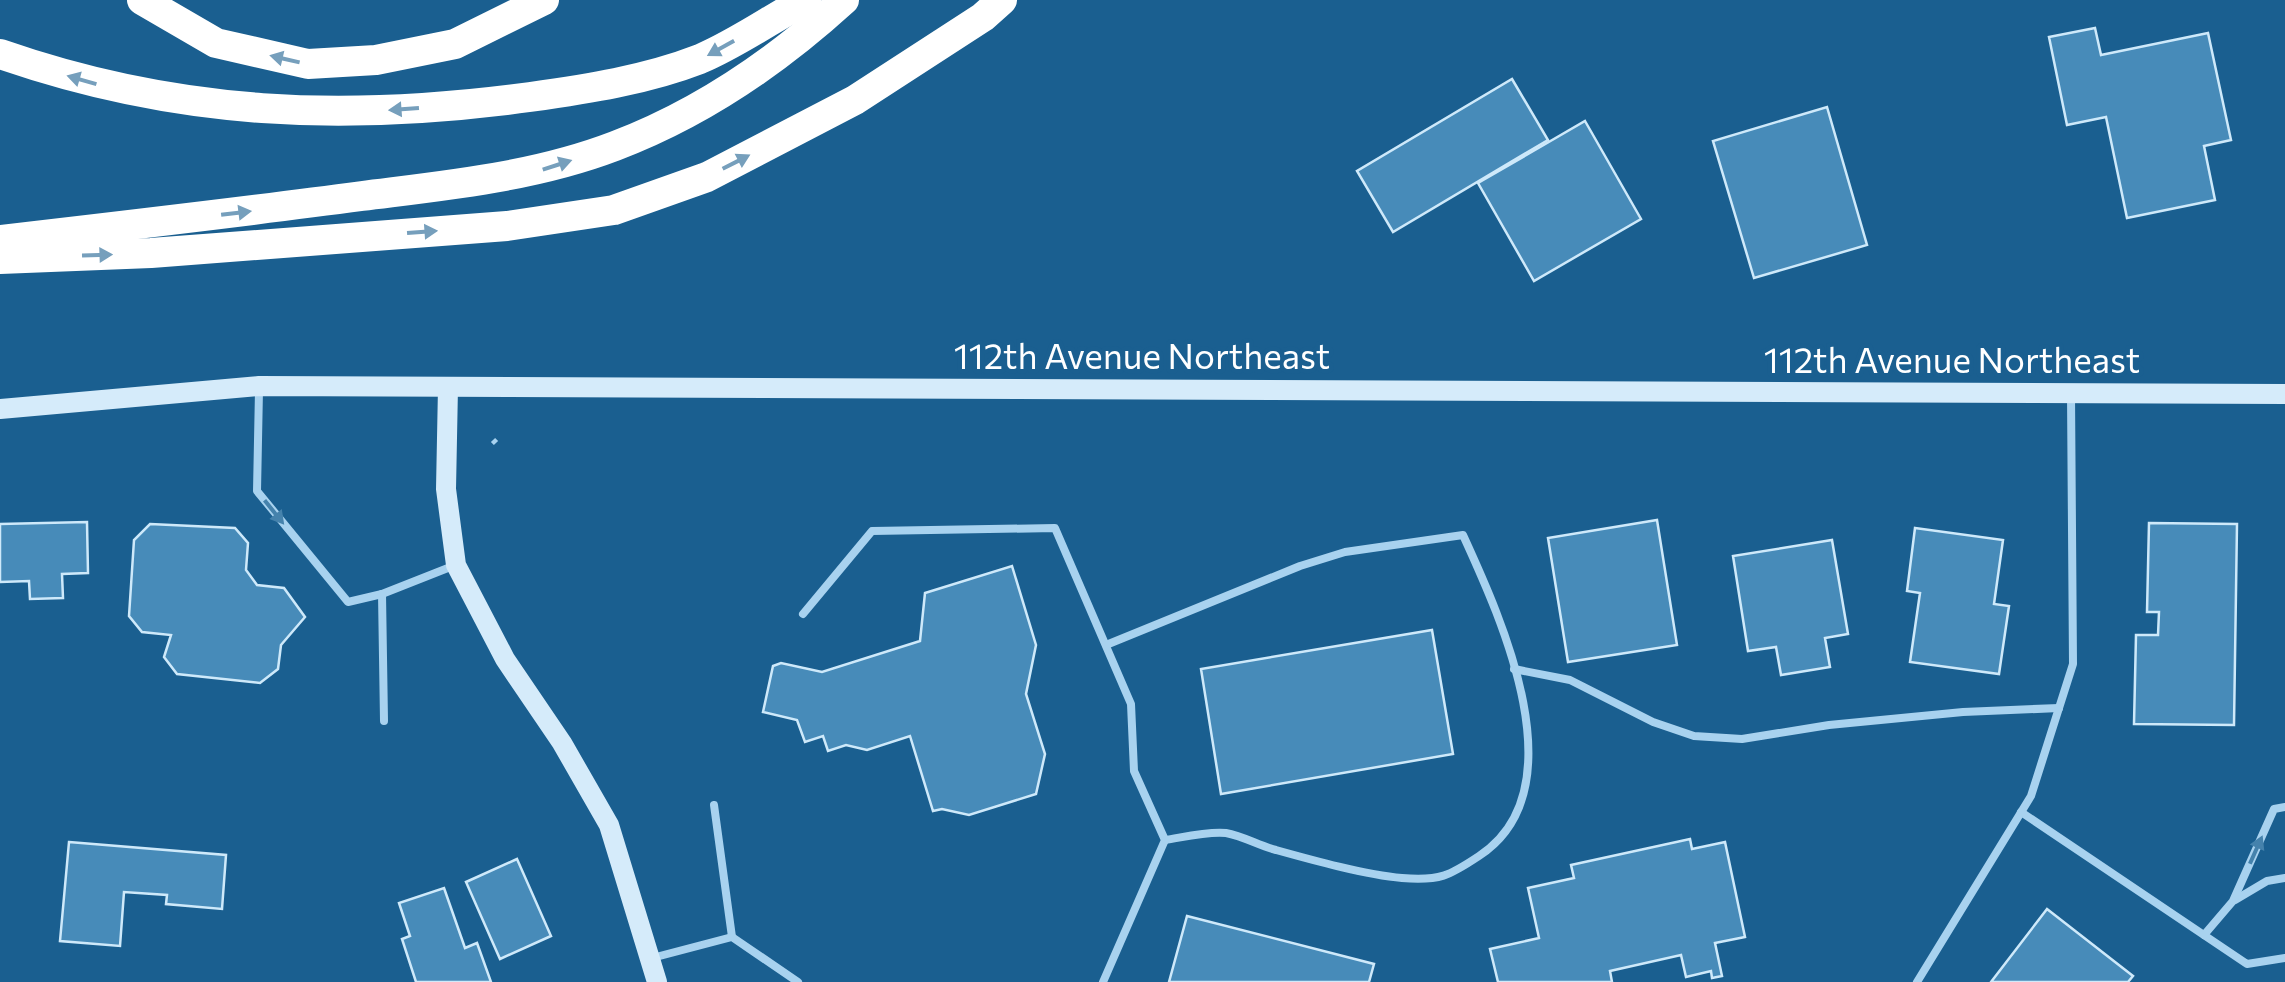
<svg xmlns="http://www.w3.org/2000/svg" width="2285" height="982" font-family="Commissioner,sans-serif">
<style>
.building{fill:#478bb9;stroke:#cee9fa;stroke-width:2.5}
.lines{fill:none;stroke-linecap:round;stroke-linejoin:round}
.path{stroke:#a8d2ef;stroke-width:6;stroke-dasharray:5 8;stroke-linecap:butt}
.lane{stroke:#a8d2ef;stroke-width:8}
.secondary{stroke:#d5ebfa;stroke-width:20}
.highway{stroke:#fff;stroke-width:30}
.oneway{fill:#769fbc}
.oneway2{fill:#4582ac}
.labels{text-anchor:middle;stroke-width:9;stroke-linejoin:round;paint-order:stroke}
.street-label{font-size:35px;fill:#fff;stroke:#1a5f90}
</style>
<rect width="100%" height="100%" fill="#1a5f90"/>
<g class="building">
<polygon points="2095,28 2101,55 2208,33 2231,140 2204,146 2215,200 2127,218 2106,117 2067,125 2049,37"/>
<polygon points="1512,79 1548,140 1393,232 1357,171"/>
<polygon points="1827,107 1867,245 1754,278 1713,141"/>
<polygon points="1585,121 1641,219 1534,281 1478,183"/>
<polygon points="1657,520 1677,645 1568,662 1548,538"/>
<polygon points="87,522 88,573 62,574 63,598 30,599 29,581 0,582 0,524"/>
<polygon points="2149,523 2237,524 2234,725 2134,724 2136,635 2158,635 2159,612 2147,612"/>
<polygon points="150,524 235,528 248,543 246,570 257,585 284,588 305,617 281,645 278,669 260,683 177,674 164,657 171,635 142,632 129,616 134,540"/>
<polygon points="1915,528 2003,540 1994,604 2009,606 1999,674 1910,662 1920,593 1907,591"/>
<polygon points="1832,540 1848,634 1825,638 1830,667 1781,675 1776,647 1748,651 1733,556"/>
<polygon points="1012,566 1036,645 1026,694 1045,754 1036,794 969,815 942,809 933,811 910,736 867,750 846,745 828,751 823,736 805,742 797,720 763,712 773,666 781,663 822,672 920,641 925,593"/>
<polygon points="1432,630 1453,754 1221,794 1201,669"/>
<polygon points="1690,839 1692,849 1725,842 1745,937 1715,943 1722,976 1712,978 1711,971 1686,977 1681,955 1610,971 1612,982 1498,982 1490,949 1539,938 1528,888 1574,878 1571,865"/>
<polygon points="69,842 226,855 222,909 166,904 167,895 124,892 120,946 60,941"/>
<polygon points="517,859 551,936 500,959 466,882"/>
<polygon points="444,888 465,948 477,943 491,982 416,982 402,939 410,936 399,903"/>
<polygon points="2047,909 2133,976 2128,982 1991,982"/>
<polygon points="1187,916 1374,964 1369,982 1169,982"/>
</g>
<g class="lines">
<polyline class="path" points="493,440 496,443"/>
<g class="lane">
<polyline points="259,390 257,491 348,602 382,594 453,566"/>
<polyline points="382,594 384,721"/>
<polyline points="803,614 872,531 1055,528 1131,704 1134,771 1165,840 1103,982"/>
<path d="M1106 645 1300 566 1345 552 1463 535C1501 618 1580 790 1479 856 1449 876 1440 881 1402 878 1366 875 1312 860 1276 850 1260 846 1243 836 1226 833 1208 831 1184 837 1165 840"/>
<polyline points="1514,669 1570,680 1653,722 1694,736 1742,739 1829,725 1963,712 2059,708"/>
<polyline points="714,805 732,937"/>
<polyline points="2021,812 2247,964 2285,958"/>
<polyline points="2235,900 2267,881 2285,878"/>
<polyline points="2204,935 2233,901 2274,809 2285,807"/>
<polyline points="652,958 732,937 798,982"/>
<polyline points="1917,982 2031,796 2073,664 2071,395"/>
</g>
<g class="secondary">
<polyline points="448,387 446,489 456,565 505,659 562,743 609,825 657,982"/>
<polyline points="0,409 259,386 2285,394"/>
</g>
<g class="highway">
<polyline points="142,0 216,43 308,64 376,60 455,44 544,0"/>
<path d="M0 54C178 116 345 122 530 97 587 89 646 80 700 59 736 44 771 19 806 0"/>
<path d="M0 240C121 226 242 212 362 196 448 185 534 177 615 146 702 113 776 62 844 0"/>
<polyline points="0,259 151,253 507,226 614,210 707,177 855,100 983,17 1002,0"/>
</g>
</g>
<defs><path id="oneway-solid" d="M-6-.8H1V-3.2L6.5 0L1 3.2V.8H-6Z" transform="scale(2.5)"/></defs>
<g class="oneway">
<use href="#oneway-solid" transform="translate(721 48) rotate(151)"/>
<use href="#oneway-solid" transform="translate(285 59) rotate(-167)"/>
<use href="#oneway-solid" transform="translate(82 80) rotate(-164)"/>
<use href="#oneway-solid" transform="translate(404 109) rotate(176)"/>
<use href="#oneway-solid" transform="translate(736 162) rotate(-27)"/>
<use href="#oneway-solid" transform="translate(557 165) rotate(-18)"/>
<use href="#oneway-solid" transform="translate(236 213) rotate(-7)"/>
<use href="#oneway-solid" transform="translate(422 232) rotate(-4)"/>
<use href="#oneway-solid" transform="translate(97 255) rotate(-2)"/>
</g>
<g class="oneway2">
<use href="#oneway-solid" transform="translate(274 512) rotate(51)"/>
<use href="#oneway-solid" transform="translate(2256 850) rotate(-66)"/>
</g>
<g class="labels">
<g class="street-label">
<text x="1142" y="369">112th Avenue Northeast</text>
<text x="1952" y="373">112th Avenue Northeast</text>
</g>
</g>
</svg>
